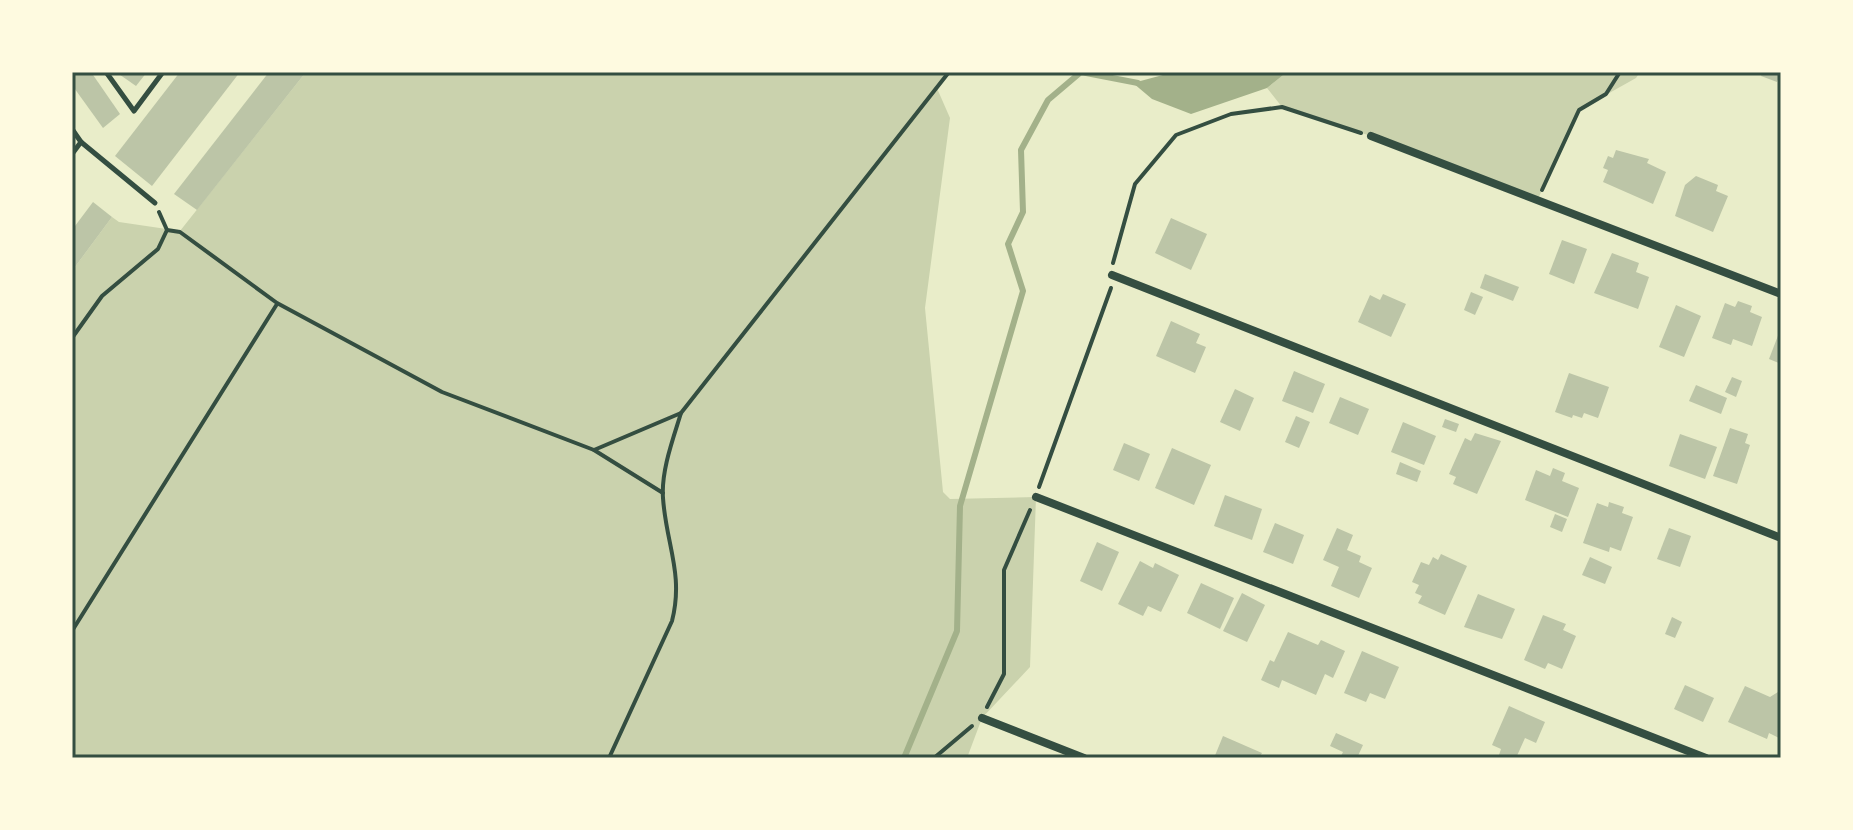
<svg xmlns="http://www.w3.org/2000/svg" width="1853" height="830" font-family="'Sofia Sans Condensed',sans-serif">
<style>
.green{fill:#cad2ad}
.water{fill:#a3b18a}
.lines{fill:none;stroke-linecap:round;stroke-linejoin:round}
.stream{stroke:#a3b18a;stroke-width:6}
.building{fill:#bcc5a7}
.path{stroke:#344e41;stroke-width:4}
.service{stroke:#344e41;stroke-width:5}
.minor{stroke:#344e41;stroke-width:8}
.neatline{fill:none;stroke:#344e41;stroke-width:3}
</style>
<rect width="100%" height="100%" fill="#e9edc9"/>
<g class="green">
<polygon points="306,72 949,72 936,86 950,118 925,308 943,492 950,499 1036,497 1030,667 982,718 967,758 72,758 72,271 112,217 119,222 180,231"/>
<polygon points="1287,72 1640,72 1636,78 1579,110 1537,201 1371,136 1282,107 1267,88"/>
</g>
<polygon class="water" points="1174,72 1287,72 1267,88 1191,114 1152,99 1133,83"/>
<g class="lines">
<polyline class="stream" points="904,758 957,631 960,506 1023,291 1008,244 1023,212 1021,150 1048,100 1081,72 1138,83"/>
</g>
<g class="building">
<polygon points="72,72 91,72 120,114 103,128 72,85"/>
<polygon points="116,72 147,72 136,86"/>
<polygon points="180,72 240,72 152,186 115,156"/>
<polygon points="269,72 306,72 197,210 174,194"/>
<polygon points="1763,72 1781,72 1777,82 1761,76"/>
<polygon points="1616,150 1649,159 1647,163 1666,172 1653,204 1603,182 1608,170 1603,168 1608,156 1613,158"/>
<polygon points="1696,176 1718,185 1716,191 1728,196 1713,232 1675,216 1685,185"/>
<polygon points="93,202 112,217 72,271 72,230"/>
<polygon points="1171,218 1207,234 1191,270 1155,253"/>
<polygon points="1562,240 1587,249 1574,284 1549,274"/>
<polygon points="1612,253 1639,263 1636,272 1649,277 1638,309 1594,293"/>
<polygon points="1485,274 1519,287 1513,301 1480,288"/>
<polygon points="1471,292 1483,297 1475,315 1464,310"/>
<polygon points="1383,294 1406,304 1391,337 1358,322 1370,295 1380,300"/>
<polygon points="1738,301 1752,306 1750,312 1762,317 1752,346 1733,339 1731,345 1712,338 1725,303 1735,307"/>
<polygon points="1676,305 1701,316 1684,357 1659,347"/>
<polygon points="1171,321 1200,334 1196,343 1206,347 1195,373 1156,356"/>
<polygon points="1781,328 1781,364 1769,359"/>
<polygon points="1294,371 1325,384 1313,413 1282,401"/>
<polygon points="1569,373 1609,387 1598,418 1584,413 1582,418 1573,415 1572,418 1555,412"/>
<polygon points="1732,377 1742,381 1736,397 1725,392"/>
<polygon points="1696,385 1727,398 1721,414 1689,401"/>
<polygon points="1235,389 1254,398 1240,431 1220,422"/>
<polygon points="1340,397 1369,409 1358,435 1329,423"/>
<polygon points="1296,416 1310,422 1299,448 1285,442"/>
<polygon points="1445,419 1459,424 1456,432 1442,427"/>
<polygon points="1403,422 1436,436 1424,465 1391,452"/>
<polygon points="1730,428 1748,434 1745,443 1750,445 1737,484 1713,476"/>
<polygon points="1475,433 1501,441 1477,494 1453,484 1456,477 1449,474 1465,438 1471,441"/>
<polygon points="1680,434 1717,447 1705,479 1669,466"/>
<polygon points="1124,443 1150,454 1139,481 1113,470"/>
<polygon points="1172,448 1211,465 1194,505 1155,488"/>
<polygon points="1400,462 1421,471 1417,482 1396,474"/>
<polygon points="1553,468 1565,473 1562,481 1579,488 1568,517 1525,500 1536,470 1550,476"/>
<polygon points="1225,495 1262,509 1252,540 1214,526"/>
<polygon points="1609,502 1624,507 1622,513 1633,517 1621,551 1610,547 1609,552 1583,543 1597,503 1608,507"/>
<polygon points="1555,514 1567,519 1562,532 1550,527"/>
<polygon points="1275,523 1304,535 1293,564 1263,552"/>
<polygon points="1337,528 1353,535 1347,550 1361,556 1359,562 1372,568 1359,598 1331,586 1339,567 1323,560"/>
<polygon points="1669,528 1691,536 1680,567 1657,559"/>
<polygon points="1097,542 1119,552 1102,591 1080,581"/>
<polygon points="1441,554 1467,566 1445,615 1418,603 1422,596 1415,593 1419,585 1412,582 1421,562 1429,565 1433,557 1438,560"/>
<polygon points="1590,557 1612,567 1605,584 1582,575"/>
<polygon points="1140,561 1153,568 1155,563 1179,575 1161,612 1148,606 1143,616 1118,604"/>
<polygon points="1201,583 1234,598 1220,629 1187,613"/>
<polygon points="1242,593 1265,605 1247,642 1223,631"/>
<polygon points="1478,594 1515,609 1502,639 1464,627"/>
<polygon points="1543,615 1566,624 1563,630 1576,636 1562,669 1548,663 1545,669 1524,660"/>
<polygon points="1672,617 1682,622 1675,638 1665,634"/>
<polygon points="1288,632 1318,645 1321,640 1345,651 1333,678 1325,674 1316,695 1282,680 1279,688 1261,680 1270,660 1274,662"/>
<polygon points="1362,651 1399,667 1385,699 1370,693 1366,702 1344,693"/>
<polygon points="1685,685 1714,698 1703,722 1674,709"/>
<polygon points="1745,686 1770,697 1781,690 1781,739 1769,733 1767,739 1728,722"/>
<polygon points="1509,706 1545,722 1536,743 1525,738 1516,758 1499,755 1501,749 1492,745"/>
<polygon points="1336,733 1363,745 1357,758 1340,758 1343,752 1330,746"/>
<polygon points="1223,736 1262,753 1259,758 1214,758"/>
</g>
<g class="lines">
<g class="path">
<polyline points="1542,190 1579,110 1606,94 1620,72"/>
<path d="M159 212 167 230 180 232 277 303 442 392 594 450 681 413C673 439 661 471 663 498 666 544 684 574 672 621L609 758"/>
<polyline points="1113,263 1135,184 1176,135 1231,114 1282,107 1361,133"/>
<polyline points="72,338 102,296 158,249 167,230"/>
<polyline points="681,413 949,72"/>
<polyline points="594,450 663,493"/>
<polyline points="1039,487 1111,288"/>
<polyline points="72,631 277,304"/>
<polyline points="987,707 1004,674 1004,570 1030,510"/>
<polyline points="934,758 972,726"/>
</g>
<g class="service">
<polyline points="106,72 134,111 163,72"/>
<polyline points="72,129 81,142 155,203"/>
<polyline points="72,154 81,142"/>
</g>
<g class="minor">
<polyline points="1371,136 1781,294"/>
<polyline points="1112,275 1781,538"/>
<polyline points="1036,497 1706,758"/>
<polyline points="982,718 1084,758"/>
</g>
</g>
<rect width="1853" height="830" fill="none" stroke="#fefae0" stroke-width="148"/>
<rect x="74" y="74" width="1705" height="682" class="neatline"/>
</svg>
